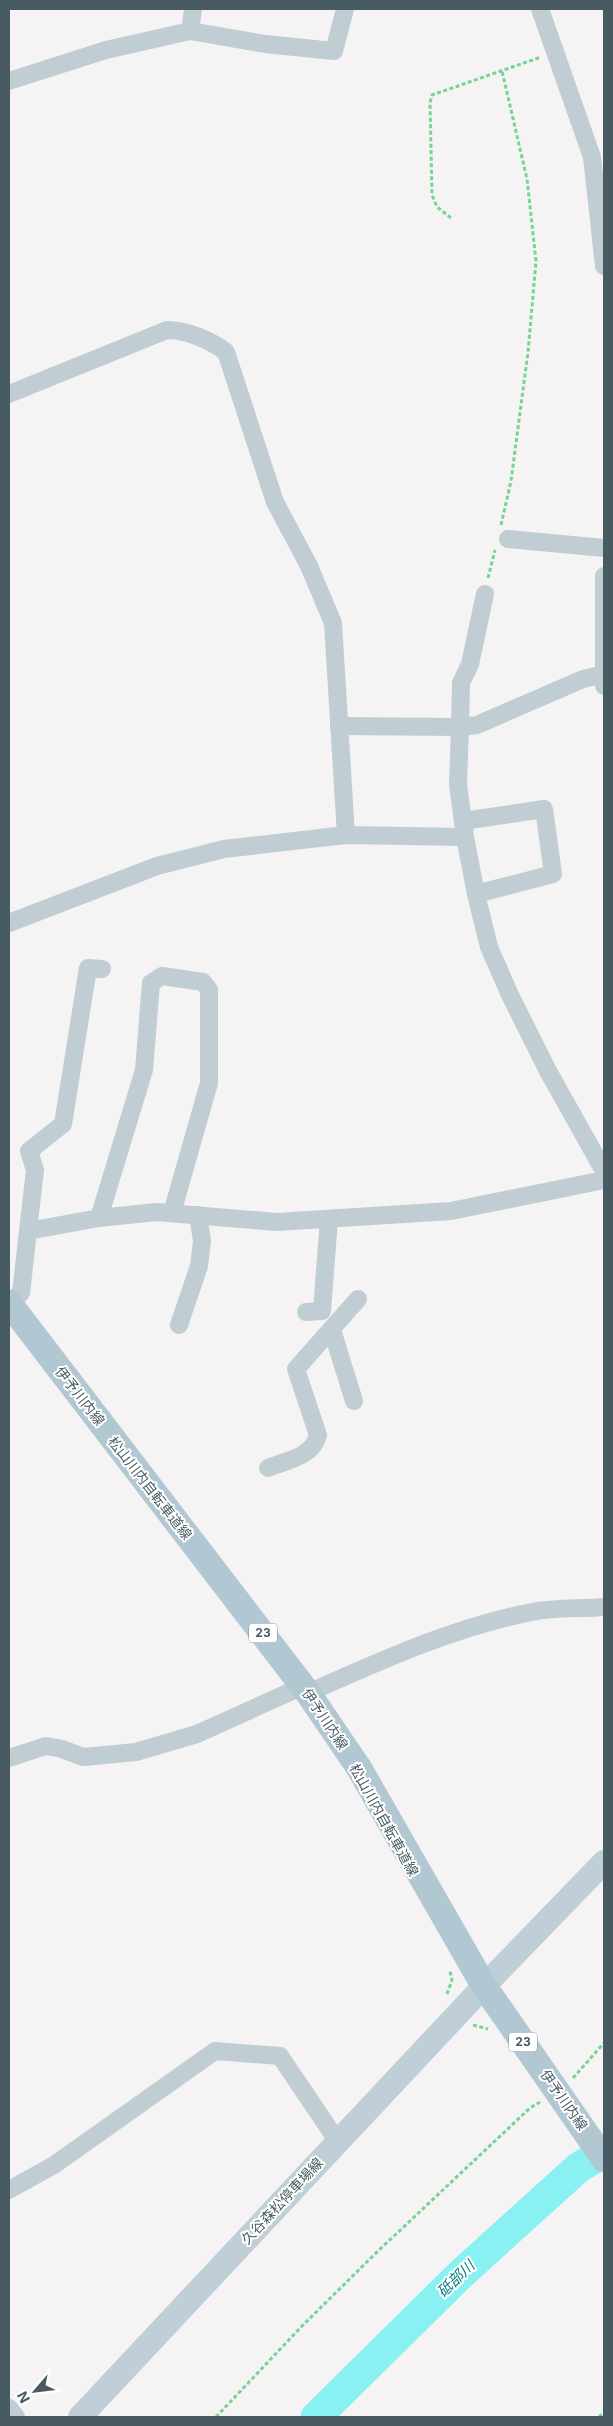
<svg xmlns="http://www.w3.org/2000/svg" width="613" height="2426" font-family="Inter,'Noto Sans JP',sans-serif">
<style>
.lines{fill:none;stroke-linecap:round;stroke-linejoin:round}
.river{stroke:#8af1f3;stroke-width:31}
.path{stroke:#75d594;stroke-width:3;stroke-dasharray:4 2.5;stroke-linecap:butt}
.street{stroke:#c0cdd3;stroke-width:18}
.secondary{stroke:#c0cfd7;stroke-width:24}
.primary{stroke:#b1c8d3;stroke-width:26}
.labels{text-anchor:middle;stroke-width:4;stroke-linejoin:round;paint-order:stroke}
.shield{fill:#fff;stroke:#808c91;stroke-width:1}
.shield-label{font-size:12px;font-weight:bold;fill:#495b62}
.street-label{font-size:14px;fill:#495b62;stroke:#fff}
.water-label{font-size:15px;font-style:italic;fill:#077e81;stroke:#fff}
</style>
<rect width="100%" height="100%" fill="#f5f3f3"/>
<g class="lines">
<polyline class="river" points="316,2417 461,2274 578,2168 604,2152"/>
<g class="path">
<polyline points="451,218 437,207 432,195 430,103 432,95 541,57"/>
<polyline points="501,525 511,481 528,352 536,261 527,179 502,71"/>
<polyline points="488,578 495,550"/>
<polyline points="447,1994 452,1980 450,1971"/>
<polyline points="473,2025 488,2029"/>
<polyline points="573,2078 604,2043"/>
<polyline points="216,2417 302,2326 378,2251 530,2108 540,2102"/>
<polyline points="599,2417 604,2412"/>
</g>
<g class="street">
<polyline points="540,9 592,157 604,266"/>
<polyline points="190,31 193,9"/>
<polyline points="9,81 106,50 190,31 265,44 334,51 345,9"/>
<path d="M9 394 167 330C187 330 210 340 226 352L275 502 309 566 333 623 346 835"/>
<polyline points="508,539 604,548"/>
<polyline points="604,674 583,679 477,725 460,727 458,784 465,837 476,894 489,947 510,995 548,1071 604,1171"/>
<polyline points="604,686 604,576"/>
<polyline points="339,726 460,727 461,683 470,664 485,594"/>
<polyline points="463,821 544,809 553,874 476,894"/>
<polyline points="9,923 157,866 224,849 346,835 465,837"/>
<polyline points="99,1218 144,1070 151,983 162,976 203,982 209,990 209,1083 172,1213"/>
<polyline points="28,1231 35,1170 29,1151 63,1124 88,968 102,969"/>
<polyline points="9,1303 21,1293 28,1231 99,1218 156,1212 277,1222 451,1211 604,1180"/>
<polyline points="306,1312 322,1311 329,1219"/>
<polyline points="179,1325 199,1266 202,1241 198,1215"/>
<polyline points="332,1330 354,1401"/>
<path d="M268 1468C287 1460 313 1457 318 1435L296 1369 358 1299"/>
<path d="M308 1693C380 1661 454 1627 532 1612 555 1607 581 1609 604 1607"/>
<polyline points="9,1758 46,1746 62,1749 83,1757 136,1752 197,1734 303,1686"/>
<polyline points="9,2190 54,2165 215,2051 280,2056 338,2142"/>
<polyline points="9,2408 16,2417"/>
</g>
<polyline class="secondary" points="80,2417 484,1986 604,1862"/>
<polyline class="primary" points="9,1303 308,1693 359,1768 484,1986 604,2159"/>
</g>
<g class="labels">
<g class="shield">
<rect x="249" y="1623.5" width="28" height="19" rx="4"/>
<rect x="509" y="2032.5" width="28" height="19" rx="4"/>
</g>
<g class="shield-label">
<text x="263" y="1637">23</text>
<text x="523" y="2046">23</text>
</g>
<g class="street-label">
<text transform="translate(80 1396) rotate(52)" y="5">伊予川内線</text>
<text transform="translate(150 1488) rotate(52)" y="5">松山川内自転車道線</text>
<text transform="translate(325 1719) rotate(56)" y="5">伊予川内線</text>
<text transform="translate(384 1820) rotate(61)" y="5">松山川内自転車道線</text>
<text transform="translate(564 2100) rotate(55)" y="5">伊予川内線</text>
<text transform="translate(282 2201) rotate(-47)" y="5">久谷森松停車場線</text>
</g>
<g class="water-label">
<text transform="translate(456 2279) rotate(-44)" y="5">砥部川</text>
</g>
</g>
<rect width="613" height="2426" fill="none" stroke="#495b62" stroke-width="20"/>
<g transform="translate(35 2391) rotate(242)" stroke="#ffffff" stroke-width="4" paint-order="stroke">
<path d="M0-4L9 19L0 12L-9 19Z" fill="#495b62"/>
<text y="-8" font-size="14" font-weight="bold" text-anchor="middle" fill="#495b62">N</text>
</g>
</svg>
